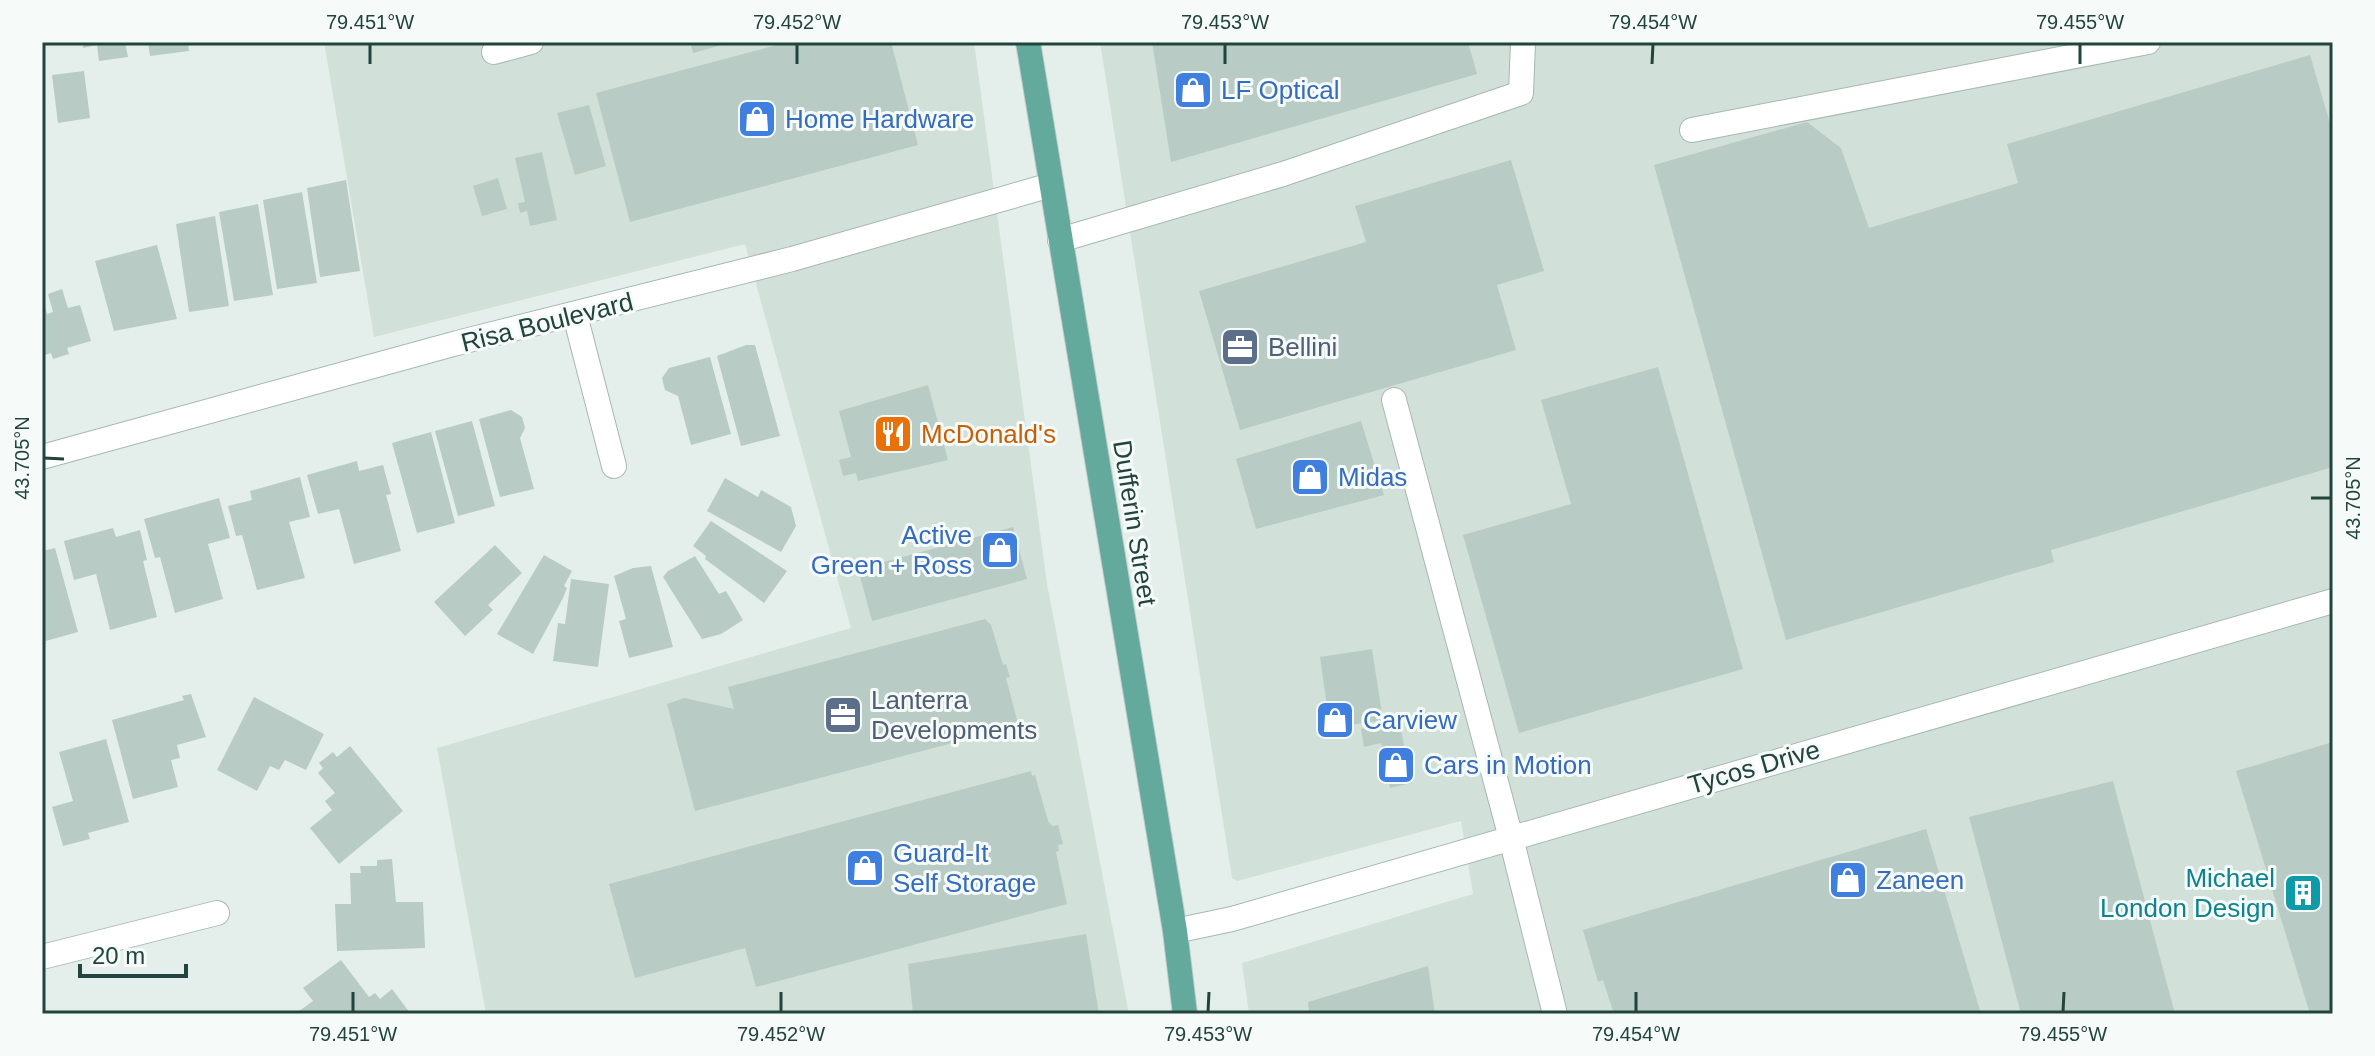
<svg xmlns="http://www.w3.org/2000/svg" width="2375" height="1056" font-family="Helvetica,sans-serif">
<style>
.built{fill:#d2e0da}
.building{fill:#b9cbc5}
.lines{fill:none;stroke-linecap:round;stroke-linejoin:round}
.minor-casing{stroke:#a6b8b3;stroke-width:26}
.major-casing{stroke:#c1cbc9;stroke-width:26}
.minor{stroke:#fff;stroke-width:24}
.major{stroke:#63aa9d;stroke-width:24}
.ticks{fill:none;stroke:#21443d;stroke-width:3}
.labels{text-anchor:middle;stroke-width:6;stroke-linejoin:round;paint-order:stroke}
.shop-label{font-size:26px;fill:#366cbe;stroke:#f6fbf9;text-anchor:start}
.street-label{font-size:26px;fill:#21443d;stroke:#f6fbf9}
.service-label{font-size:26px;fill:#4e5e75;stroke:#f6fbf9;text-anchor:start}
.food-label{font-size:26px;fill:#c56008;stroke:#f6fbf9;text-anchor:start}
.culture-label{font-size:26px;fill:#0d838f;stroke:#f6fbf9;text-anchor:end}
.neatline{fill:none;stroke:#21443d;stroke-width:3}
.ticks-label{font-size:20px;text-anchor:middle;fill:#21443d}
</style>
<rect width="100%" height="100%" fill="#e4efeb"/>
<g class="built">
<polygon points="324,42 974,42 1047,584 1129,1014 486,1014 437,748 851,628 745,244 374,337"/>
<polygon points="1100,42 2333,42 2333,1014 1249,1014 1242,963 1473,894 1461,821 1237,881 1232,878"/>
</g>
<g class="building">
<polygon points="82,42 125,42 128,57 99,61 97,45 83,48"/>
<polygon points="148,42 188,42 189,51 150,56"/>
<polygon points="690,42 729,42 729,43 693,53"/>
<polygon points="788,42 891,42 918,145 630,222 596,93"/>
<polygon points="1152,42 1468,42 1477,74 1171,162"/>
<polygon points="2310,55 2333,134 2333,467 2051,550 2054,562 1786,640 1654,165 1807,122 1841,148 1869,228 2018,183 2007,144"/>
<polygon points="84,71 90,118 58,123 52,75"/>
<polygon points="589,105 606,166 575,175 557,113"/>
<polygon points="542,152 557,220 530,226 527,211 520,213 518,203 525,202 515,158"/>
<polygon points="1511,160 1544,271 1497,285 1516,350 1240,430 1199,291 1366,242 1355,206"/>
<polygon points="498,178 507,209 482,216 473,186"/>
<polygon points="346,180 360,271 320,277 307,188"/>
<polygon points="302,192 317,283 277,289 263,200"/>
<polygon points="258,204 273,295 234,301 219,212"/>
<polygon points="215,216 229,306 189,312 176,224"/>
<polygon points="157,245 177,319 114,331 95,261"/>
<polygon points="62,289 68,308 80,305 91,341 67,348 69,354 53,359 51,353 42,356 42,306 45,306 47,314 53,312 48,294"/>
<polygon points="746,345 755,345 780,436 741,446 717,356"/>
<polygon points="710,357 731,434 691,445 678,396 665,390 662,378 669,368"/>
<polygon points="1658,367 1743,669 1519,733 1463,535 1571,504 1541,400"/>
<polygon points="928,385 948,460 858,481 856,473 843,476 839,460 851,457 839,411"/>
<polygon points="511,410 522,417 525,428 520,438 534,489 500,497 479,419"/>
<polygon points="472,421 495,506 458,516 435,431"/>
<polygon points="1361,421 1384,495 1256,529 1236,459"/>
<polygon points="431,432 455,523 417,533 392,443"/>
<polygon points="357,461 359,471 383,465 391,494 386,495 401,551 354,564 339,509 318,514 307,475"/>
<polygon points="300,477 310,517 289,522 305,578 257,590 242,535 236,536 228,506 252,500 250,491"/>
<polygon points="725,478 758,497 761,490 791,507 796,526 781,552 707,511"/>
<polygon points="219,498 230,538 208,544 223,599 175,613 160,557 155,558 144,519"/>
<polygon points="711,521 787,571 764,603 705,559 706,556 693,546"/>
<polygon points="1013,527 1027,579 872,621 858,569"/>
<polygon points="113,528 116,537 140,530 147,560 143,561 157,617 110,630 96,574 74,580 64,541"/>
<polygon points="495,545 522,573 488,605 493,610 465,636 434,602"/>
<polygon points="55,548 78,632 42,642 42,551"/>
<polygon points="544,555 572,571 564,586 567,588 563,598 533,654 497,634"/>
<polygon points="695,556 719,594 726,591 743,620 721,634 702,639 663,577 668,571"/>
<polygon points="651,566 673,647 629,658 619,621 626,619 614,576 633,568"/>
<polygon points="571,579 609,584 598,667 553,661 558,623 565,624"/>
<polygon points="985,619 991,625 1003,665 1006,664 1010,677 1006,678 1017,720 1013,727 695,811 667,704 684,698 734,709 728,687"/>
<polygon points="1372,649 1383,720 1330,728 1320,657"/>
<polygon points="191,694 206,737 177,745 180,758 171,760 178,787 133,799 112,720 184,700 182,696"/>
<polygon points="254,697 324,734 306,770 285,760 279,770 270,766 257,791 217,770"/>
<polygon points="1399,721 1412,783 1390,788 1381,743 1364,747 1361,729"/>
<polygon points="106,739 129,822 88,833 90,839 63,846 52,807 73,801 59,752"/>
<polygon points="2333,742 2333,1014 2310,1014 2236,771"/>
<polygon points="350,746 403,811 339,864 310,828 332,810 325,801 335,793 318,773 323,768 319,763 333,752 337,757"/>
<polygon points="1031,771 1032,776 1035,775 1048,821 1052,826 1058,825 1063,844 1058,845 1059,851 1056,852 1067,904 756,987 745,948 635,978 609,884"/>
<polygon points="2113,781 2175,1014 2021,1014 1969,817"/>
<polygon points="1926,829 1981,1014 1614,1014 1603,980 1598,982 1583,930"/>
<polygon points="392,859 396,902 423,902 425,948 337,951 335,904 351,904 350,873 361,873 360,866 377,866 377,860"/>
<polygon points="1086,934 1099,1014 913,1014 908,964"/>
<polygon points="341,960 369,997 375,993 380,999 392,989 410,1013 295,1014 313,1001 303,988"/>
<polygon points="1428,966 1435,1014 1309,1014 1308,1002"/>
</g>
<g class="lines">
<g class="minor-casing">
<g id="minor">
<polyline points="494,52 531,42"/>
<polyline points="1692,130 2148,42"/>
<polyline points="1060,240 1283,174 1521,93 1523,42"/>
<polyline points="575,315 614,466"/>
<polyline points="1394,400 1511,838 1555,1014"/>
<polyline points="42,457 457,343 792,259 1051,185"/>
<polyline points="1175,931 1232,919 2333,601"/>
<polyline points="42,957 217,913"/>
</g>
</g>
<g class="major-casing">
<polyline id="major" points="1028,42 1175,931 1185,1014"/>
</g>
<use href="#minor" class="minor"/>
<use href="#major" class="major"/>
</g>
<path class="ticks" d="M370 64V44M797 64V44M1225 64V44M1652 64 1653 44M2080 64V44M44 458 64 459M2311 498H2331M353 1012V992M781 1012V992M1208 1012 1209 992M1636 1012V992M2063 1012 2064 992"/>
<defs>
<g id="shop-square" transform="scale(2)"><rect x="-9" y="-9" width="18" height="18" rx="4" fill="#3f7fe0" stroke="#f6fbf9"/><path d="M-5-2.5h2.3a2.7 3.5 0 0 1 5.4 0H5L5.5 6h-11ZM-1.5-2.5h3a1.5 2.3 0 0 0-3 0Z" fill="#fff"/></g>
<g id="office-square" transform="scale(2)"><rect x="-9" y="-9" width="18" height="18" rx="4" fill="#5c6f8a" stroke="#f6fbf9"/><path d="M-6-3h4V-5.5h4V-3h4V5H-6ZM-1-4.5V-3h2v-1.5ZM-6 0V1H6V0Z" fill="#fff"/></g>
<g id="restaurant-square" transform="scale(2)"><rect x="-9" y="-9" width="18" height="18" rx="4" fill="#e8710a" stroke="#f6fbf9"/><path d="M-5-6h1v4h1v-4h1v4h1v-4h1v5L-1.5 .5V6h-2V.5L-5-1ZM5-6V6H3V1.5H1.5Q1.5-4 5-6Z" fill="#fff"/></g>
<g id="building-square" transform="scale(2)"><rect x="-9" y="-9" width="18" height="18" rx="4" fill="#0f9aa8" stroke="#f6fbf9"/><path d="M-4-6H4V6H1V3H-1V6H-4ZM-2.5-4.3h1.7v1.8h-1.7ZM.8-4.3h1.7v1.8H.8ZM-2.5-1h1.7V.8h-1.7ZM.8-1h1.7V.8H.8Z" fill="#fff"/></g>
</defs>
<g fill-rule="evenodd">
<use href="#shop-square" x="1193" y="90"/>
<use href="#shop-square" x="757" y="119"/>
<use href="#office-square" x="1240" y="347"/>
<use href="#restaurant-square" x="893" y="434"/>
<use href="#shop-square" x="1310" y="477"/>
<use href="#shop-square" x="1000" y="550"/>
<use href="#office-square" x="843" y="715"/>
<use href="#shop-square" x="1335" y="720"/>
<use href="#shop-square" x="1396" y="765"/>
<use href="#shop-square" x="865" y="868"/>
<use href="#shop-square" x="1848" y="880"/>
<use href="#building-square" x="2303" y="893"/>
</g>
<g class="labels">
<g class="shop-label">
<text x="1221" y="99">LF Optical</text>
<text x="785" y="128">Home Hardware</text>
<text x="1338" y="486">Midas</text>
<text x="972" y="544" text-anchor="end">Active<tspan x="972" dy="30">Green + Ross</tspan></text>
<text x="1363" y="729">Carview</text>
<text x="1424" y="774">Cars in Motion</text>
<text x="893" y="862">Guard-It<tspan x="893" dy="30">Self Storage</tspan></text>
<text x="1876" y="889">Zaneen</text>
</g>
<g class="street-label">
<text transform="translate(547 322) rotate(-14)" y="9">Risa Boulevard</text>
<text transform="translate(1135 523) rotate(81)" y="9">Dufferin Street</text>
<text transform="translate(1754 767) rotate(-16)" y="9">Tycos Drive</text>
</g>
<g class="service-label">
<text x="1268" y="356">Bellini</text>
<text x="871" y="709">Lanterra<tspan x="871" dy="30">Developments</tspan></text>
</g>
<g class="food-label">
<text x="921" y="443">McDonald's</text>
</g>
<g class="culture-label">
<text x="2275" y="887">Michael<tspan x="2275" dy="30">London Design</tspan></text>
</g>
</g>
<rect width="2375" height="1056" fill="none" stroke="#f6fbf9" stroke-width="88"/>
<path d="M80 964v12h106v-12" fill="none" stroke="#21443d" stroke-width="4"/>
<text x="92" y="964" font-size="24" fill="#21443d" stroke="#f6fbf9" stroke-width="6" paint-order="stroke">20 m</text>
<rect x="44" y="44" width="2287" height="968" class="neatline"/>
<g class="ticks-label">
<text x="370" y="29">79.451°W</text>
<text x="797" y="29">79.452°W</text>
<text x="1225" y="29">79.453°W</text>
<text x="1653" y="29">79.454°W</text>
<text x="2080" y="29">79.455°W</text>
<text transform="translate(22 458) rotate(-90)" y="7">43.705°N</text>
<text transform="translate(2353 498) rotate(-90)" y="7">43.705°N</text>
<text x="353" y="1041">79.451°W</text>
<text x="781" y="1041">79.452°W</text>
<text x="1208" y="1041">79.453°W</text>
<text x="1636" y="1041">79.454°W</text>
<text x="2063" y="1041">79.455°W</text>
</g>
</svg>
